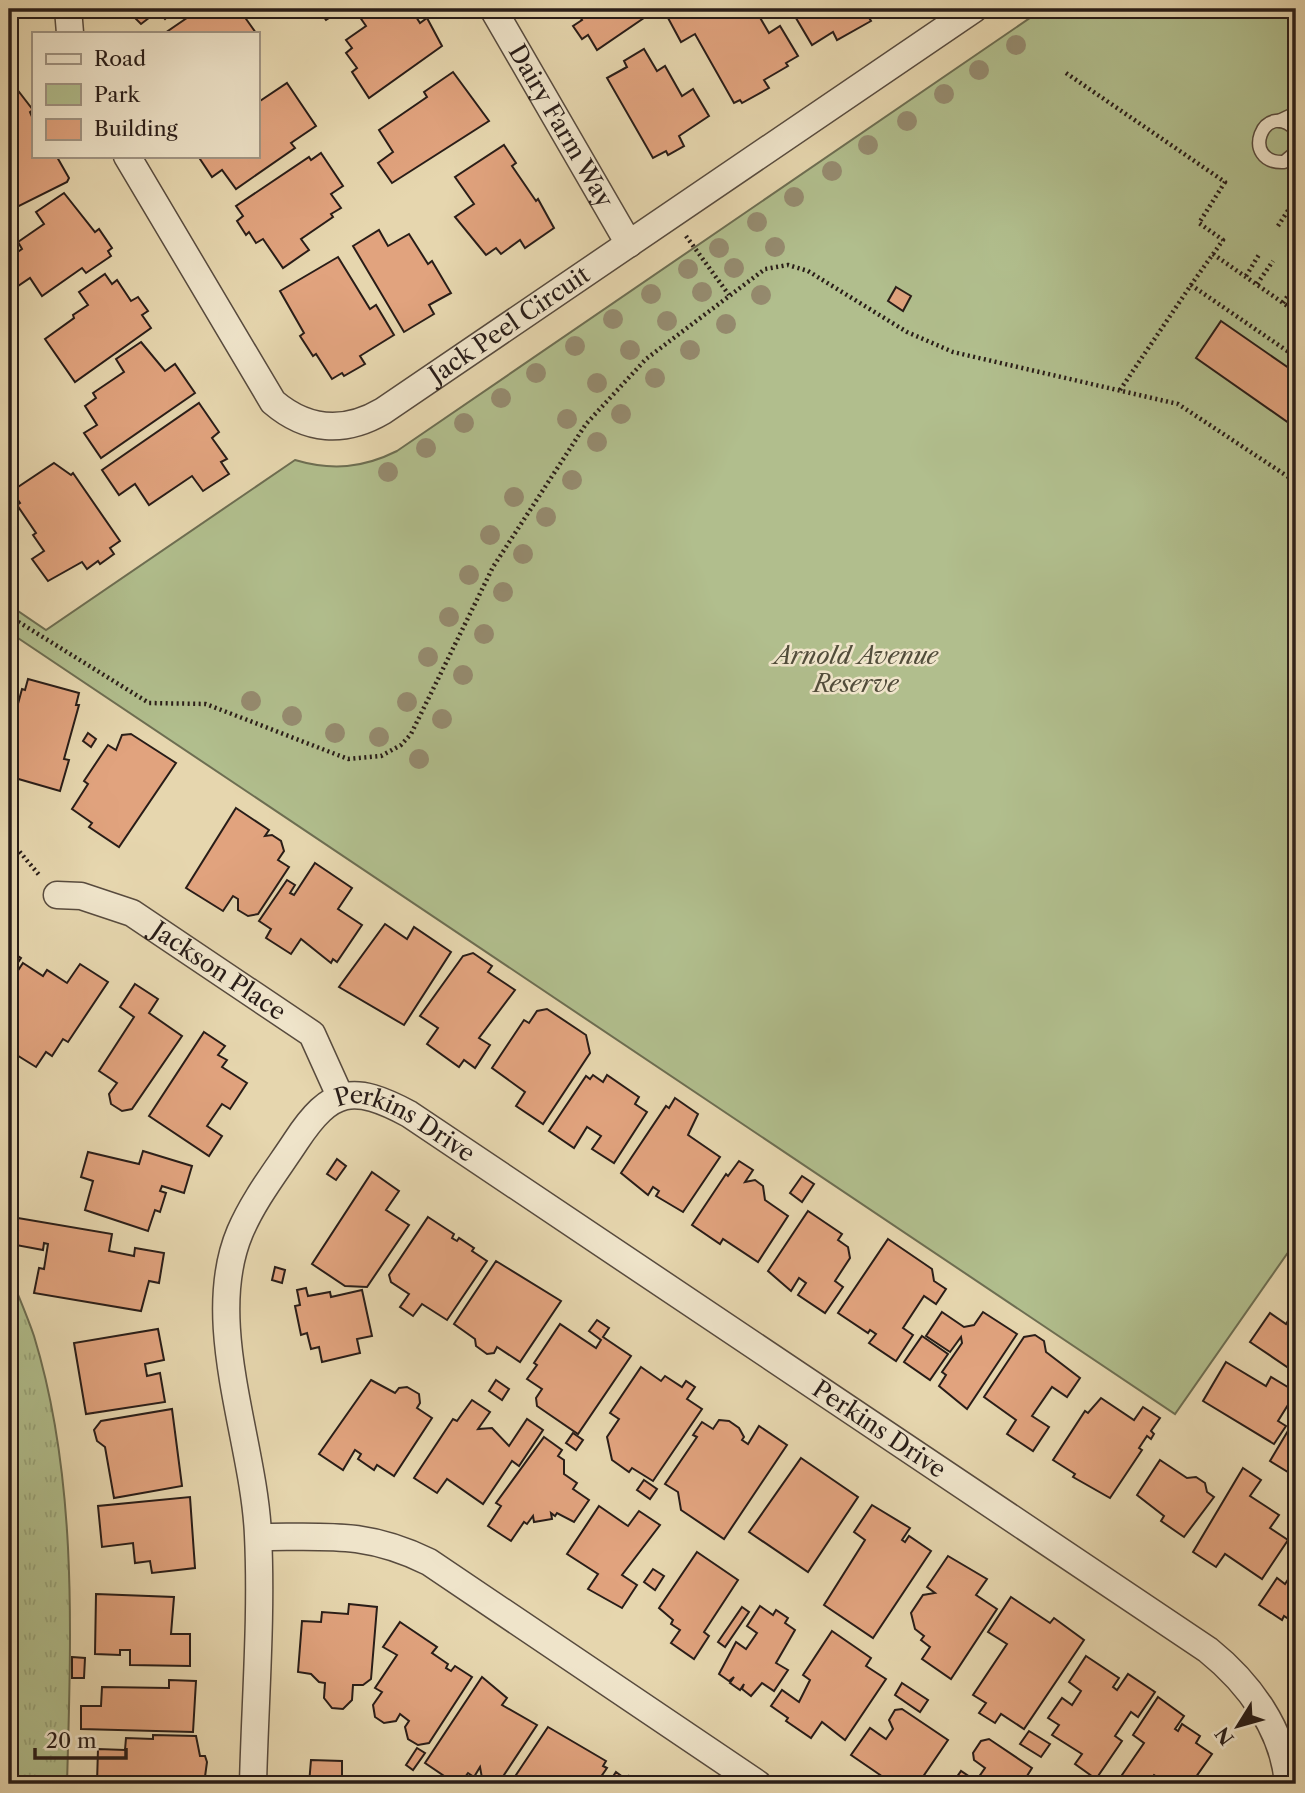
<svg xmlns="http://www.w3.org/2000/svg" width="1305" height="1793" font-family="'Libre Caslon Text',serif">
<style>
.grass{fill:url(#grass-tufts);stroke:#6d6e52;stroke-width:2}
.park{fill:#b1be8d;stroke:#6d6e52;stroke-width:2}
.building{fill:#e1a37e;stroke:#291d18;stroke-width:2}
.lines{fill:none;stroke-linecap:round;stroke-linejoin:round}
.lane-casing{stroke:#584b3e;stroke-width:15}
.street-casing{stroke:#584b3e;stroke-width:29}
.path{stroke:#291d18;stroke-width:4.5;stroke-dasharray:2 3.5;stroke-linecap:butt}
.lane{stroke:#efe4ca;stroke-width:12}
.street{stroke:#efe4ca;stroke-width:26}
.tree{fill:#958b6f}
.labels{text-anchor:middle;stroke-width:5;stroke-linejoin:round;paint-order:stroke}
.street-label{font-size:24px;fill:#291d18;stroke:#efe4ca}
.park-label{font-size:24px;font-style:italic;fill:#524d3b;stroke:#efe4ca}
</style>
<defs>
<pattern id="grass-tufts" width="24" height="20" patternUnits="userSpaceOnUse" patternTransform="scale(1.75)"><rect width="24" height="20" fill="#b1be8d"/><path d="M3 7l-1-3M5 7V3M7 7l1-3M15 17l-1-3M17 17v-4M19 17l1-3" fill="none" stroke="#98a379"/></pattern>
</defs>
<rect width="100%" height="100%" fill="#e6d6ae"/>
<filter id="stains"><feTurbulence type="fractalNoise" baseFrequency=".00286" numOctaves="4"/><feColorMatrix values="0 0 0 0 .2 0 0 0 0 .09 0 0 0 0 .02 0 0 0 .5 -.17"/></filter>
<radialGradient id="worn" r=".72"><stop offset=".6" stop-color="#630" stop-opacity="0"/><stop offset="1" stop-color="#630" stop-opacity=".3"/></radialGradient>
<path class="grass" d="M9 1272C17 1293 27 1315 34 1336 78 1480 71 1636 67 1784H9Z"/>
<path class="park" d="M1043 9H1296V1241L1175 1414 9 632V605L46 630 295 460C332 471 363 468 397 451Z"/>
<g class="building">
<polygon points="126,9 175,9 165,19 158,11 141,24"/>
<polygon points="200,9 230,9 233,13 239,9 256,33 165,33"/>
<polygon points="318,9 343,9 326,20"/>
<polygon points="363,9 411,9 420,23 427,18 442,46 369,98 352,72 357,68 346,53 352,48 346,40 366,26 357,13"/>
<polygon points="574,9 657,9 597,50 588,35 582,39 573,26 582,20"/>
<polygon points="685,9 755,9 769,33 780,26 798,56 786,63 788,66 764,80 769,88 742,103 740,100 734,103 695,34 681,42 668,18"/>
<polygon points="796,9 877,9 878,11 868,16 871,21 837,40 833,32 812,45 793,13"/>
<polygon points="644,49 657,71 665,66 682,96 693,89 709,116 679,136 684,146 668,155 666,151 653,158 607,78 627,67 624,61"/>
<polygon points="453,72 489,121 392,183 378,163 393,152 379,130 427,97 424,92"/>
<polygon points="287,83 316,126 291,143 295,148 236,189 222,170 212,177 198,156 257,156 257,103"/>
<polygon points="9,88 10,91 16,88 33,110 30,112 33,119 33,156 57,157 69,178 67,182 9,211"/>
<polygon points="504,145 516,163 512,166 536,201 538,199 554,228 525,248 520,240 501,254 496,248 486,255 455,217 474,204 455,177"/>
<polygon points="321,153 343,186 331,194 341,208 331,214 333,217 301,239 309,250 283,268 263,239 256,243 249,232 246,235 237,221 243,216 236,206 309,157 311,160"/>
<polygon points="64,193 95,232 99,229 112,248 108,251 111,256 86,273 82,268 42,296 30,278 15,288 9,279 9,258 22,249 18,242 44,224 36,212"/>
<polygon points="379,230 388,246 409,234 428,264 432,261 451,293 429,305 434,314 404,332 353,246"/>
<polygon points="338,257 370,309 376,305 394,335 360,356 365,364 344,376 342,373 332,379 316,354 313,356 300,336 304,333 280,291"/>
<polygon points="105,274 112,284 117,280 131,301 138,297 148,311 142,315 151,328 75,382 45,339 74,318 73,315 88,305 79,292"/>
<polygon points="896,287 911,296 903,311 888,301"/>
<polygon points="1221,321 1296,373 1296,428 1196,358"/>
<polygon points="141,342 165,371 175,364 195,393 101,458 84,433 97,425 85,406 96,398 93,393 124,372 116,359"/>
<polygon points="199,403 219,432 212,438 227,459 221,462 229,474 203,491 192,476 149,505 135,484 119,495 102,470"/>
<polygon points="54,463 71,475 73,473 120,541 110,548 114,554 100,564 98,561 87,569 82,562 48,581 32,559 44,551 33,535 36,533 17,505 20,503 12,491"/>
<polygon points="28,679 79,693 76,705 79,705 64,759 69,760 60,791 15,778 17,772 9,770 9,737 22,689 25,690"/>
<polygon points="88,733 96,739 91,747 83,741"/>
<polygon points="131,734 176,763 119,847 89,827 92,823 72,809 88,784 84,781 108,745 116,750 122,735"/>
<polygon points="236,808 269,830 265,836 272,835 281,841 284,851 278,860 289,867 258,914 248,916 238,910 238,899 233,896 223,911 186,888"/>
<polygon points="315,863 352,888 338,909 362,925 337,962 333,959 331,963 301,939 291,954 266,938 271,929 259,921 287,880 295,885 290,893 294,895"/>
<polygon points="385,924 407,939 414,927 451,952 404,1025 339,987"/>
<polygon points="9,950 21,958 9,976"/>
<polygon points="473,953 492,966 488,972 515,990 479,1038 490,1045 475,1068 464,1060 459,1067 427,1044 438,1028 420,1016 463,956"/>
<polygon points="23,963 43,976 47,970 67,983 80,964 108,982 68,1042 63,1039 52,1056 46,1052 36,1067 15,1054 9,1060 9,984"/>
<polygon points="135,984 158,999 149,1013 182,1036 132,1109 122,1111 111,1104 109,1094 117,1083 99,1071 134,1017 120,1007"/>
<polygon points="547,1009 586,1035 590,1053 543,1124 516,1106 525,1092 492,1068 524,1020 529,1023 537,1011"/>
<polygon points="204,1032 225,1046 218,1055 227,1060 222,1067 247,1083 230,1109 222,1104 207,1126 222,1136 209,1156 149,1116"/>
<polygon points="593,1075 603,1082 607,1075 639,1097 635,1104 647,1112 614,1163 592,1149 601,1136 587,1127 574,1148 549,1131 586,1076 590,1079"/>
<polygon points="675,1098 698,1114 688,1135 720,1157 683,1212 656,1196 659,1191 653,1187 648,1195 621,1173 666,1106 669,1108"/>
<polygon points="143,1151 192,1166 184,1193 162,1186 160,1191 166,1193 160,1212 155,1210 148,1231 85,1210 93,1181 81,1177 88,1152 139,1164"/>
<polygon points="337,1159 346,1166 336,1180 327,1174"/>
<polygon points="739,1161 753,1170 745,1182 755,1180 763,1186 765,1200 788,1216 758,1262 723,1239 720,1244 692,1225 726,1174 728,1176"/>
<polygon points="372,1172 399,1191 386,1210 409,1225 367,1287 345,1286 312,1264"/>
<polygon points="802,1176 814,1184 802,1202 790,1193"/>
<polygon points="808,1211 842,1234 838,1240 848,1247 850,1258 835,1281 843,1287 825,1313 798,1295 806,1283 799,1278 791,1291 768,1271"/>
<polygon points="12,1217 112,1234 109,1251 134,1256 135,1248 164,1253 159,1283 149,1281 141,1311 34,1293 39,1268 44,1269 48,1244 44,1243 43,1250 16,1245 18,1231 10,1230"/>
<polygon points="428,1217 454,1234 452,1238 457,1241 459,1238 474,1248 472,1251 487,1261 447,1320 422,1304 413,1316 400,1307 409,1294 391,1282 389,1275"/>
<polygon points="888,1239 932,1269 934,1281 946,1289 936,1304 924,1296 903,1328 913,1335 896,1361 869,1343 876,1334 870,1330 868,1333 838,1313"/>
<polygon points="496,1261 561,1301 520,1362 497,1347 494,1353 487,1354 476,1346 475,1339 454,1324"/>
<polygon points="275,1267 285,1270 282,1283 272,1280"/>
<polygon points="306,1288 308,1296 330,1292 331,1297 362,1290 372,1336 357,1339 360,1353 322,1362 319,1347 311,1349 307,1333 301,1335 295,1306 300,1305 297,1290"/>
<polygon points="1296,1308 1296,1373 1250,1342 1270,1313 1286,1324"/>
<polygon points="942,1312 964,1327 974,1325 983,1312 1017,1334 967,1409 939,1386 946,1375 942,1372 962,1343 961,1337 950,1352 926,1336"/>
<polygon points="597,1320 609,1328 603,1337 631,1356 578,1434 537,1406 536,1398 542,1389 527,1379 537,1365 534,1363 560,1324 596,1348 601,1340 589,1331"/>
<polygon points="158,1329 164,1360 145,1364 147,1376 160,1373 165,1402 86,1414 74,1343"/>
<polygon points="1035,1335 1044,1341 1046,1352 1080,1378 1067,1397 1052,1387 1032,1416 1049,1427 1033,1451 1007,1434 1016,1420 984,1397 1024,1337"/>
<polygon points="922,1336 948,1354 930,1380 904,1362"/>
<polygon points="1226,1362 1266,1386 1271,1377 1296,1392 1278,1421 1286,1426 1274,1444 1203,1401"/>
<polygon points="641,1367 661,1381 665,1376 682,1387 686,1381 695,1387 687,1399 702,1409 653,1481 632,1468 629,1472 612,1460 607,1437 619,1419 610,1413"/>
<polygon points="371,1380 395,1393 399,1388 407,1387 419,1394 420,1403 417,1408 432,1418 394,1476 377,1465 374,1470 358,1459 361,1454 355,1450 343,1470 319,1454"/>
<polygon points="496,1380 509,1389 502,1400 489,1391"/>
<polygon points="1101,1398 1134,1420 1143,1407 1160,1418 1151,1431 1154,1434 1151,1439 1147,1436 1139,1448 1142,1450 1110,1498 1073,1477 1075,1474 1053,1460 1085,1411 1088,1413"/>
<polygon points="472,1400 490,1412 478,1429 492,1428 509,1446 527,1419 543,1430 519,1466 512,1461 483,1504 447,1479 437,1493 414,1478 453,1419 457,1421"/>
<polygon points="172,1409 182,1486 114,1498 105,1447 97,1441 94,1430 101,1421"/>
<polygon points="719,1420 729,1421 739,1428 744,1437 742,1440 748,1444 759,1426 787,1445 724,1539 681,1510 678,1492 665,1484 697,1437 693,1435 702,1422 713,1429"/>
<polygon points="1289,1429 1296,1433 1296,1477 1270,1461"/>
<polygon points="573,1433 583,1440 576,1450 566,1443"/>
<polygon points="544,1437 562,1450 558,1456 564,1460 564,1474 577,1483 573,1489 589,1500 574,1522 557,1513 555,1516 551,1513 552,1519 534,1522 533,1516 527,1524 524,1522 511,1541 488,1526 501,1506 496,1503"/>
<polygon points="801,1458 858,1497 808,1572 749,1532"/>
<polygon points="1160,1460 1187,1478 1196,1477 1205,1483 1207,1492 1214,1497 1184,1537 1161,1521 1164,1516 1137,1495"/>
<polygon points="1243,1468 1261,1480 1250,1496 1279,1515 1270,1528 1288,1540 1262,1579 1225,1554 1216,1567 1193,1552"/>
<polygon points="644,1480 657,1489 650,1499 637,1490"/>
<polygon points="190,1497 195,1568 152,1573 150,1561 135,1563 133,1543 102,1547 98,1506"/>
<polygon points="872,1505 910,1528 902,1540 905,1542 909,1536 931,1551 873,1638 824,1605 865,1540 854,1532"/>
<polygon points="599,1506 628,1526 639,1511 660,1525 622,1575 637,1585 622,1608 588,1589 598,1574 567,1554"/>
<polygon points="697,1552 738,1580 704,1632 709,1636 694,1659 671,1643 680,1630 671,1624 673,1620 659,1608"/>
<polygon points="948,1556 987,1579 976,1595 997,1609 951,1679 922,1659 930,1647 921,1640 924,1636 915,1629 911,1613 923,1595 935,1593 927,1587"/>
<polygon points="1296,1558 1296,1624 1284,1616 1282,1620 1259,1605 1277,1578 1285,1584 1295,1569 1291,1566"/>
<polygon points="653,1569 664,1576 655,1590 644,1582"/>
<polygon points="96,1594 174,1597 171,1634 190,1634 190,1666 130,1665 130,1650 120,1650 120,1655 95,1654"/>
<polygon points="1011,1597 1050,1623 1054,1618 1084,1640 1024,1729 1001,1714 995,1723 979,1713 986,1703 973,1695 1007,1644 988,1632"/>
<polygon points="349,1604 377,1607 371,1679 363,1685 353,1685 352,1700 343,1709 332,1708 324,1698 325,1683 319,1682 311,1674 298,1672 302,1621 321,1622 322,1612 348,1614"/>
<polygon points="760,1606 773,1615 776,1610 788,1618 785,1623 795,1630 776,1663 788,1670 774,1691 762,1683 751,1696 742,1689 744,1684 740,1690 730,1683 734,1677 729,1681 719,1674 736,1642 746,1649 757,1633 747,1626"/>
<polygon points="742,1607 749,1612 725,1647 718,1642"/>
<polygon points="400,1622 437,1647 432,1653 448,1664 446,1668 451,1671 455,1666 472,1677 429,1743 418,1745 408,1739 405,1727 409,1721 400,1714 396,1721 384,1723 375,1717 373,1705 382,1692 375,1688 397,1655 383,1647"/>
<polygon points="832,1631 871,1658 866,1666 886,1679 845,1740 822,1722 811,1738 786,1721 788,1718 771,1706 782,1690 799,1702 810,1680 803,1675"/>
<polygon points="1086,1656 1119,1678 1113,1687 1117,1690 1128,1674 1155,1692 1138,1717 1131,1712 1115,1736 1122,1741 1096,1779 1075,1764 1082,1754 1052,1735 1059,1725 1048,1718 1062,1698 1072,1705 1081,1691 1069,1682"/>
<polygon points="72,1657 85,1658 84,1678 72,1678"/>
<polygon points="482,1677 507,1698 502,1705 537,1725 500,1781 490,1783 482,1778 480,1767 474,1777 468,1773 460,1784 456,1784 425,1763"/>
<polygon points="169,1680 196,1681 193,1732 81,1729 81,1706 101,1706 102,1687 169,1688"/>
<polygon points="902,1683 928,1700 920,1712 895,1695"/>
<polygon points="1158,1697 1184,1716 1175,1729 1178,1731 1182,1724 1200,1736 1196,1743 1212,1754 1191,1784 1168,1784 1154,1775 1148,1784 1124,1784 1122,1775 1144,1743 1133,1735"/>
<polygon points="902,1709 948,1740 918,1784 883,1784 886,1779 851,1755 870,1728 886,1739 893,1729 889,1720 895,1710"/>
<polygon points="548,1727 606,1761 603,1766 607,1768 596,1784 510,1784"/>
<polygon points="1029,1731 1050,1744 1041,1757 1020,1744"/>
<polygon points="153,1735 196,1736 200,1756 205,1756 207,1762 204,1784 97,1783 98,1749 125,1750 126,1738 153,1739"/>
<polygon points="989,1739 1032,1768 1022,1784 952,1784 961,1771 976,1781 985,1768 974,1760 973,1753 981,1741"/>
<polygon points="417,1748 425,1753 413,1770 406,1765"/>
<polygon points="311,1760 342,1761 342,1777 400,1778 400,1784 309,1784"/>
<polygon points="616,1772 627,1780 629,1776 641,1784 608,1784"/>
</g>
<g class="lines">
<g class="lane-casing">
<g id="lane">
<polyline points="1279,121 1296,113"/>
<path d="M1296 130C1263 97 1239 164 1284 162L1296 152"/>
</g>
</g>
<g class="street-casing">
<g id="street">
<polyline points="68,9 70,33"/>
<path id="s1" d="M493 9 629 244"/>
<path id="s2" d="M127 156 273 402C307 431 344 434 383 411L974 9"/>
<path id="s3" d="M57 895 81 896 132 913 312 1034 340 1096"/>
<path d="M259 1537C326 1537 366 1531 429 1562L758 1784"/>
<path id="s4" d="M253 1784C255 1702 262 1617 258 1535 254 1440 202 1322 240 1232 254 1199 277 1170 296 1141 331 1088 353 1084 409 1114L1208 1650C1249 1683 1284 1730 1288 1784"/>
</g>
</g>
<g class="path">
<polyline points="1066,73 1225,182 1199,223 1223,240 1191,285"/>
<polyline points="1278,226 1296,198"/>
<polyline points="686,236 729,295"/>
<polyline points="1213,254 1296,312"/>
<polyline points="1246,276 1260,253"/>
<polyline points="1257,284 1273,261"/>
<polyline points="1283,303 1296,283"/>
<polyline points="1120,390 1191,285 1296,357"/>
<polyline points="9,616 149,703 206,704 348,759 381,756 401,745 411,734 493,567 586,424 646,359 765,269 788,265 808,271 907,332 953,352 1178,404 1296,482"/>
<polyline points="9,839 40,876"/>
<path d="M1296 1153C1287 1175 1287 1196 1296 1218"/>
</g>
<use href="#lane" class="lane"/>
<use href="#street" class="street"/>
</g>
<g class="tree">
<circle cx="1016" cy="45" r="10"/>
<circle cx="979" cy="70" r="10"/>
<circle cx="944" cy="94" r="10"/>
<circle cx="907" cy="121" r="10"/>
<circle cx="868" cy="145" r="10"/>
<circle cx="832" cy="171" r="10"/>
<circle cx="794" cy="197" r="10"/>
<circle cx="757" cy="222" r="10"/>
<circle cx="775" cy="247" r="10"/>
<circle cx="719" cy="248" r="10"/>
<circle cx="734" cy="268" r="10"/>
<circle cx="688" cy="269" r="10"/>
<circle cx="702" cy="292" r="10"/>
<circle cx="651" cy="294" r="10"/>
<circle cx="761" cy="295" r="10"/>
<circle cx="613" cy="319" r="10"/>
<circle cx="667" cy="321" r="10"/>
<circle cx="726" cy="324" r="10"/>
<circle cx="575" cy="346" r="10"/>
<circle cx="630" cy="350" r="10"/>
<circle cx="690" cy="350" r="10"/>
<circle cx="536" cy="373" r="10"/>
<circle cx="655" cy="378" r="10"/>
<circle cx="597" cy="383" r="10"/>
<circle cx="501" cy="398" r="10"/>
<circle cx="621" cy="414" r="10"/>
<circle cx="567" cy="419" r="10"/>
<circle cx="464" cy="423" r="10"/>
<circle cx="597" cy="442" r="10"/>
<circle cx="426" cy="448" r="10"/>
<circle cx="388" cy="472" r="10"/>
<circle cx="572" cy="480" r="10"/>
<circle cx="514" cy="497" r="10"/>
<circle cx="546" cy="517" r="10"/>
<circle cx="490" cy="535" r="10"/>
<circle cx="523" cy="554" r="10"/>
<circle cx="469" cy="575" r="10"/>
<circle cx="503" cy="592" r="10"/>
<circle cx="449" cy="617" r="10"/>
<circle cx="484" cy="634" r="10"/>
<circle cx="428" cy="657" r="10"/>
<circle cx="463" cy="675" r="10"/>
<circle cx="251" cy="701" r="10"/>
<circle cx="407" cy="702" r="10"/>
<circle cx="292" cy="716" r="10"/>
<circle cx="442" cy="719" r="10"/>
<circle cx="335" cy="733" r="10"/>
<circle cx="379" cy="737" r="10"/>
<circle cx="419" cy="759" r="10"/>
</g>
<g class="labels">
<g class="street-label">
<text dy="8" stroke="none"><textPath href="#s1" startOffset="135">Dairy Farm Way</textPath></text>
<text dy="8" stroke="none"><textPath href="#s2" startOffset="558">Jack Peel Circuit</textPath></text>
<text dy="8" stroke="none"><textPath href="#s3" startOffset="182">Jackson Place</textPath></text>
<text dy="8" stroke="none"><textPath href="#s4" startOffset="798">Perkins Drive</textPath></text>
<text dy="8" stroke="none"><textPath href="#s4" startOffset="1365">Perkins Drive</textPath></text>
</g>
<g class="park-label">
<text x="856" y="664">Arnold Avenue<tspan x="856" dy="28">Reserve</tspan></text>
</g>
</g>
<rect width="1305" height="1793" fill="none" stroke="#e6d6ae" stroke-width="35"/>
<rect x="10" y="10" width="1284" height="1772" fill="none" stroke="#291d18" stroke-width="3.5"/>
<rect x="18" y="18" width="1270" height="1758" fill="none" stroke="#291d18" stroke-width="2"/>
<rect x="32" y="32" width="228" height="126" fill="#efe4ca" stroke="#a09483" stroke-width="2"/>
<rect x="46" y="54" width="35" height="10" fill="#efe4ca" stroke="#a09483" stroke-width="2"/>
<text x="94" y="66" font-size="21" fill="#291d18">Road</text>
<rect x="46" y="84" width="35" height="21" fill="#b1be8d" stroke="#a09483" stroke-width="2"/>
<text x="94" y="102" font-size="21" fill="#291d18">Park</text>
<rect x="46" y="119" width="35" height="21" fill="#e1a37e" stroke="#a09483" stroke-width="2"/>
<text x="94" y="136" font-size="21" fill="#291d18">Building</text>
<g transform="translate(1238 1726) rotate(233)" stroke="#efe4ca" stroke-width="5" paint-order="stroke">
<path d="M0-5L12 26L0 18L-12 26Z" fill="#291d18"/>
<text y="-10" font-size="19" font-weight="bold" text-anchor="middle" fill="#291d18">N</text>
</g>
<path d="M35 1748v10h91v-10" fill="none" stroke="#291d18" stroke-width="3.5"/>
<text x="46" y="1748" font-size="21" fill="#291d18" stroke="#efe4ca" stroke-width="5" paint-order="stroke">20 m</text>
<rect width="100%" height="100%" filter="url(#stains)"/>
<rect width="100%" height="100%" fill="url(#worn)"/>
</svg>
